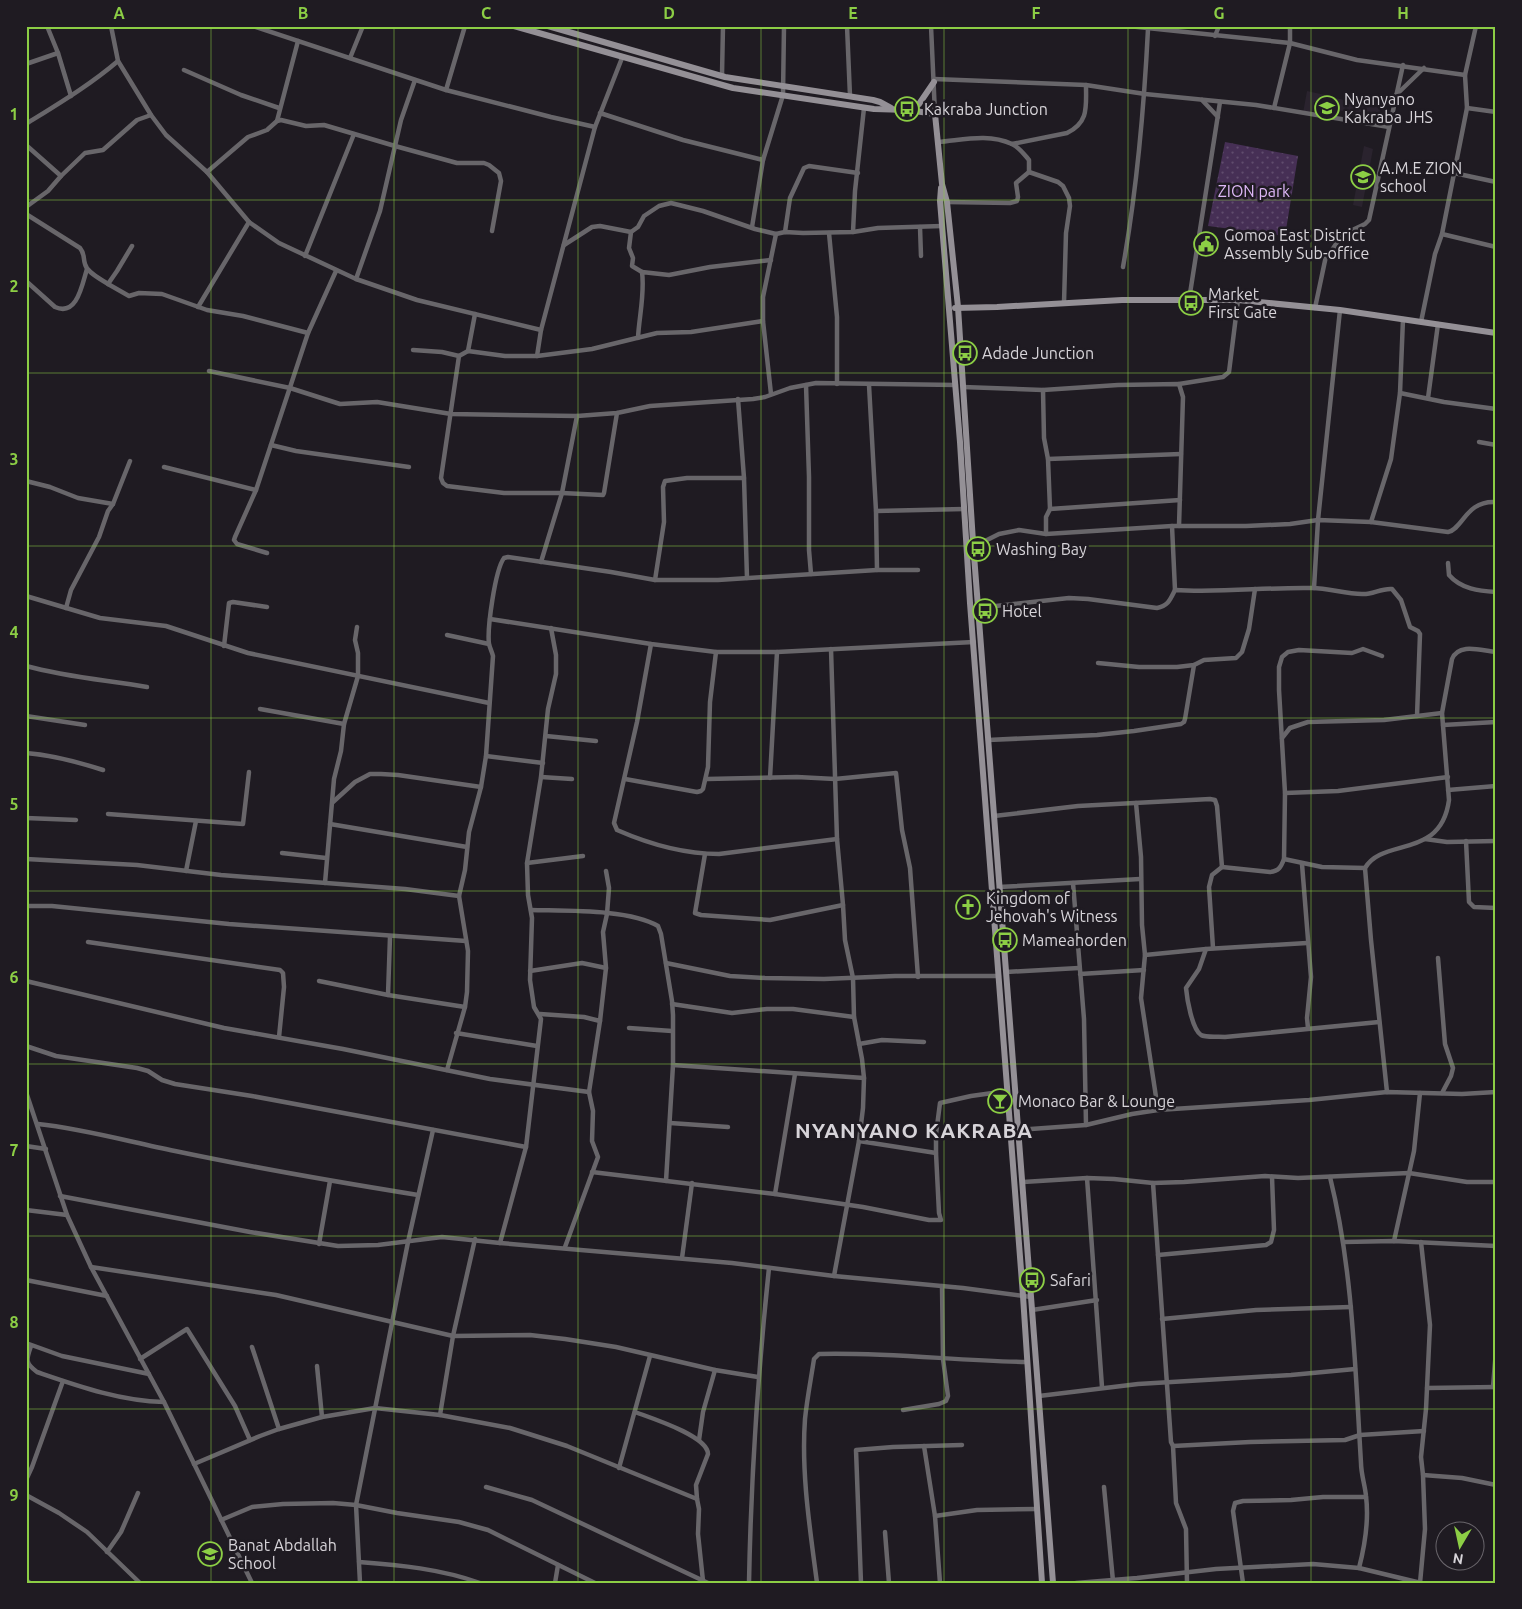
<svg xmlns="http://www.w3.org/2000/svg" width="1522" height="1609" font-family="Ubuntu,sans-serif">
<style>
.built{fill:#2a232e}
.park{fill:url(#park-dots)}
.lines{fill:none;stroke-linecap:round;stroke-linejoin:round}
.street{stroke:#68666a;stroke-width:4.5}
.secondary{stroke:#949096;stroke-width:6}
.grid{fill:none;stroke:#8cce45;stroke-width:1;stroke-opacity:0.55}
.labels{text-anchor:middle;stroke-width:5;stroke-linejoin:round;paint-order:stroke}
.poi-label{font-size:16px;fill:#d7d4d9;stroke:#1f1b22;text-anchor:start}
.park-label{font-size:16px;fill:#ddb7f6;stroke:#1f1b22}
.district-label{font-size:21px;font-weight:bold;letter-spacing:1px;fill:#d7d4d9;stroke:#1f1b22}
.neatline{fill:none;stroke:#8cce45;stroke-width:2}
.grid-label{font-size:16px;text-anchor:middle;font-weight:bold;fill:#8cce45}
</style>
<defs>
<pattern id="park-dots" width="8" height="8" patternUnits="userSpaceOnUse" patternTransform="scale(1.25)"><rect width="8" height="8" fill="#462f55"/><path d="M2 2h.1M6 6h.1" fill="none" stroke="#604c6d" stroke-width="1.8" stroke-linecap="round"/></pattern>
</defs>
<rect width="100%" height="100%" fill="#1f1b22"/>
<g class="built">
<polygon points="1307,91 1334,97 1330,118 1321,116 1323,103 1314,102 1312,115 1303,113"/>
<polygon points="1335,98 1381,108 1378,118 1333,109"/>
<polygon points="1364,146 1373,149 1362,207 1353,205"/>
</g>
<polygon class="park" points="1225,142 1298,156 1285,236 1208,226"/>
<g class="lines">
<g class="street">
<polyline points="47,26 58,53 71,96"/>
<polyline points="111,26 118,61 151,115 166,135 207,172 249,222 279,243 356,279 417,300 541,330"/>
<polyline points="253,26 446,90 551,117 595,127"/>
<polyline points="847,26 850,96"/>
<polyline points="931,26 935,114"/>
<polyline points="1128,26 1290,43 1357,60 1465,75"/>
<polyline points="1490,26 1496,28"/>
<polyline points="1215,36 1219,26"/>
<polyline points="350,58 363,26"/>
<polyline points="26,64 58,53"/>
<polyline points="184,70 241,95 279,108"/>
<polyline points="722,75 723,26"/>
<polyline points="934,79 1086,85 1145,94 1256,105 1389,127"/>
<polyline points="446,90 465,26"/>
<polyline points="1396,95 1424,68"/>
<polyline points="1202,100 1218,117"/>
<polyline points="1274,108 1290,43 1290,26"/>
<polyline points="1467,108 1496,112"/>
<polyline points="600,113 683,140 763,160"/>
<polyline points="277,121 298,41"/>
<path d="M26 124C58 104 90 85 118 61"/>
<path d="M938 142C963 140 988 133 1012 144 1019 147 1024 154 1029 160V172L1016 183 1018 197 1017 201 1010 203 947 202"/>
<path d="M1012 144 1067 133C1089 122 1086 107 1086 85"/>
<polyline points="26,145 61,176"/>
<polyline points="207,172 248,137 267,130 277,121 281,120 306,126 324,125 395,146 457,163 484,163 489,165 499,173 501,181 492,231"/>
<polyline points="1029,172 1058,182 1063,186 1069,198 1070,206 1066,233 1064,303"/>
<polyline points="1454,173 1496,182"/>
<polyline points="26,207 48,191 61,176 85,153 103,150 137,120 151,115"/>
<path d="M26 214 80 248C85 254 83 258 85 264 87 273 101 279 108 284"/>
<polyline points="752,227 763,160 783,95 784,26"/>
<polyline points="920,227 921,256"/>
<polyline points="631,232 629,248 633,258 632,266 642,272"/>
<polyline points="785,232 790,198 804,168 809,166 858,173"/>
<polyline points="853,232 855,191 864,108"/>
<polyline points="829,233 837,317 837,384"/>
<polyline points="1442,234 1496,247"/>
<polyline points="564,245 592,227 600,226 631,232 638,227 644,216 659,206 671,203 703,211 755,229 776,234 785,232 803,233 853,232 878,228 942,226"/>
<polyline points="132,246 117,271 108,284 129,296 139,293 162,294 207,310 243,316 308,333"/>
<polyline points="305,256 354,134"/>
<path d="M1123 267C1137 188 1144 109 1148 29"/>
<polyline points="356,279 380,211 401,120 415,80"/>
<path d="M26 281 55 307C77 317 82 285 87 269"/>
<polyline points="1189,300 1220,102"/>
<polyline points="198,307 249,222"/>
<polyline points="1315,308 1326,256 1332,250 1342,235 1365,224 1369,220 1403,65"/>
<polyline points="1421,322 1435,254 1442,234 1467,108 1465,75 1476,26"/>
<path d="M638 338C639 317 645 293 642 272L669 275 710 267 771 260"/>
<polyline points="413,350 442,352 459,356"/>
<polyline points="468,351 475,314"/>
<polyline points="537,356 541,330 595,127 622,58"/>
<polyline points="209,371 290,388 340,404 377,402 451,414 577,416 617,413 650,406 753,399 765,397 790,388 816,383 956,385"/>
<polyline points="1179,384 1223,377 1229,372 1238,300"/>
<polyline points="806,385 809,477 809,550 811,574"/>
<polyline points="869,385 876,511 877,570"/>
<polyline points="963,387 1043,390 1118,385 1179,384 1183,397 1179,526"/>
<polyline points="1043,390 1044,438 1048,459 1050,509 1046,517 1046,534"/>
<polyline points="1400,393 1444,402 1496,409"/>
<polyline points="771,394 763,321 763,297 776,234"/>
<polyline points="1428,398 1438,324"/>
<polyline points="738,399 744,478 747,578"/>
<polyline points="617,413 604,493 603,495 562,493 504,493 447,486 443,483 441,478 459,356 468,351 505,356 537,356 592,349 657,333 691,332 763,321"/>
<polyline points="1479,442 1496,445"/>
<polyline points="271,445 296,451 409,467"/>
<polyline points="1048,459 1181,454"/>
<polyline points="164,467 256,490"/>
<polyline points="26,481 50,487 78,498 113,504"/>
<polyline points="1050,509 1180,500"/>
<polyline points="876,511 964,509"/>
<polyline points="1371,522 1391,459 1400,393 1403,319"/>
<polyline points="1172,526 1175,590"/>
<path d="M973 542H983L999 534 1019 530 1046 534 1172 526H1246L1290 524 1318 520 1371 522 1448 532C1463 529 1466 500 1496 502"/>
<polyline points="267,553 237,544 234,540 235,537 256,490 308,333 336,271"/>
<polyline points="541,562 562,493 577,416"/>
<path d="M1448 563 1449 575C1461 589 1479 591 1496 592"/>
<polyline points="655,580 664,522 663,487 665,481 687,478 744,478"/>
<polyline points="1314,588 1318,520 1340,310"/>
<polyline points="26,596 100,618 166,626 248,653 489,703"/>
<polyline points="66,608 71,590 99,537 108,511 113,504 130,461"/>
<path d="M978 608 1069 598 1088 599 1157 608C1168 606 1170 600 1175 590 1221 593 1266 587 1312 588 1329 588 1345 594 1362 594 1372 595 1381 588 1392 589L1401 600 1410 627 1418 631 1420 634 1417 716"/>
<polyline points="490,619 651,644 716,652 777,652 974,642"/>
<polyline points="447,635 489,644"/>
<path d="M651 644 637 722 614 823 617 830C649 844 684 854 719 854L837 839"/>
<polyline points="224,646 229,603 233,602 267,607"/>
<polyline points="831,649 837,839 843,905 845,940 853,978 854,1017 862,1059 864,1078 863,1108 859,1141 834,1276"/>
<polyline points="1098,663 1139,667 1177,667 1194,665 1204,660 1236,658 1242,652 1249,629 1255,589"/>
<path d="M26 666C66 677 106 680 147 687"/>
<polyline points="260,709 344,724"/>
<polyline points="26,716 85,725"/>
<polyline points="1443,725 1496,722"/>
<polyline points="546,736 596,741"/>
<polyline points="1282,738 1290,728 1308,722 1384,720 1442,713"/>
<polyline points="988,740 1097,735 1134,731 1181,724 1184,722 1185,719 1194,665"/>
<path d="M26 753C53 755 78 762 103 770"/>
<polyline points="486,756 543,763"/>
<polyline points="541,777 572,779"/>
<polyline points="770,778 777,652"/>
<polyline points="625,779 697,792 701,791 703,789 708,767 710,702 716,652"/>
<polyline points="707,779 797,777 835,779 896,773 902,830 910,868 918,977"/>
<polyline points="1448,790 1496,786"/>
<polyline points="1285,793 1338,791 1448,777"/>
<polyline points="333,802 355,782 370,774 381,774 398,775 481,787"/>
<polyline points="1136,803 1141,857 1142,925 1145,955 1141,998 1158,1110"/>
<polyline points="108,814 243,824 249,772"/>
<path d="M994 816 1078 806 1210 799 1215 800 1217 806 1222 867 1270 872C1279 871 1281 867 1284 859L1285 793 1279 690V667L1282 657 1288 652 1299 650 1352 653 1363 649 1382 656"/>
<polyline points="26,818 76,820"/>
<polyline points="330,824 467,847"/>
<polyline points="1425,839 1447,842 1496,841"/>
<polyline points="1466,841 1469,902 1474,907 1496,908"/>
<polyline points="282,853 326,858"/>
<polyline points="705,854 695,913 701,915 770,920 843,905"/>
<polyline points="26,859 137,865 221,875 405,889 459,896"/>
<polyline points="1284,859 1322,867 1365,868"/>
<polyline points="527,863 583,856"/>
<polyline points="1302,864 1311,977 1307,1018 1308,1028"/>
<polyline points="186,871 196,821"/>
<polyline points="325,883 334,779 341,751 344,724 358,676 358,653 355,640 357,627"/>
<polyline points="1073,883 1084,1019 1086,1125"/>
<polyline points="999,887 1140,879"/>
<polyline points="26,906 52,906 229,924 466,941"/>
<path d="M531 910C566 911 630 909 658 926L661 934 672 1001 673 1015V1065L666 1181"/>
<polyline points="88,942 280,970 283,973 284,987 279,1037"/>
<polyline points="1213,948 1209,887 1212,875 1222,867"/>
<path d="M1206 949 1199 969 1186 988C1187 999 1192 1029 1201 1035 1206 1038 1219 1036 1225 1037L1379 1022"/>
<polyline points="1145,955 1206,949 1307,943"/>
<polyline points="1438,958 1445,1044 1453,1068 1451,1076 1442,1093"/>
<polyline points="666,963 730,976 765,978 824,979 895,976 999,976"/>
<polyline points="530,971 582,963 606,968"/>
<polyline points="1006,972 1079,968"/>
<polyline points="1080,974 1144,970"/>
<polyline points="26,981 224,1028 343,1049 490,1079 589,1092"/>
<polyline points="319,981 388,995 465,1007"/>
<polyline points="388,995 390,937"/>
<polyline points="672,1004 732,1013 767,1009 793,1009 854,1017"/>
<polyline points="540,1014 584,1017 600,1021"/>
<polyline points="629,1028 672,1031"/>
<polyline points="456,1033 537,1046"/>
<polyline points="859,1044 882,1040 924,1042"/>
<polyline points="26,1046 56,1056 137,1068 148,1071 162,1080 175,1084 252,1096 526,1147"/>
<polyline points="673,1065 864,1078"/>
<path d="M447 1070 465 1007 467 992 468 951 459 896 465 870 469 832 481 787 486 756 493 656C492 652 490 648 489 644 487 629 495 570 504 558L508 557 611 572 655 580H718L877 570H918"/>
<polyline points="26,1092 67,1215 91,1267 164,1402 252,1583"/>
<path d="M1387 1092 1371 940 1365 868C1383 837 1441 860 1449 800L1442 713 1452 659C1459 642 1482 651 1496 652"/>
<polyline points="670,1123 728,1127"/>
<path d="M38 1124C85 1129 130 1142 175 1151 256 1168 337 1182 418 1195"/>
<polyline points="1017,1130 1086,1125 1132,1114 1158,1110 1309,1100 1387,1092 1462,1094 1496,1092"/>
<polyline points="859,1141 936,1153"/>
<polyline points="26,1146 46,1149"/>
<polyline points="592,1172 775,1194 863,1207 929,1220 941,1220 939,1213 936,1153 936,1134 940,1103 971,1096 1007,1091"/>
<path d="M1330 1177C1353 1270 1355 1367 1361 1463 1361 1474 1365 1485 1366 1496 1369 1520 1365 1545 1359 1568"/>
<polyline points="1087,1178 1102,1387"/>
<polyline points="1023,1182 1087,1178 1114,1179 1153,1183 1184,1182 1265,1176 1298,1178 1409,1173 1467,1182 1496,1182"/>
<polyline points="1153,1183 1171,1442 1173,1446 1176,1503 1186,1529 1187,1583"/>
<polyline points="775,1194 795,1074"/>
<polyline points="60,1196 250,1232 338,1246 378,1245 442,1237 500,1243 732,1263 834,1276 963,1288 1031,1297"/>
<polyline points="26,1210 67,1215"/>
<polyline points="1394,1241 1414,1151 1420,1093"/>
<polyline points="1344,1242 1394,1241 1496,1246"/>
<polyline points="500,1243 526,1147 541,1019 534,1007 530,980 532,918 528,895 527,863 541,777 548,709 556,674 556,655 551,628"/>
<polyline points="319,1244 330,1181"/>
<polyline points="565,1247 598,1157 592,1141 593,1111 589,1092 600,1021 606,968 603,932 607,914 609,888 606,871"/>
<polyline points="1158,1255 1266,1245 1271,1242 1274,1230 1272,1177"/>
<polyline points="682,1258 692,1183"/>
<polyline points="91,1267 276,1295 453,1336 530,1335 565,1339 616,1347 715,1370 758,1377"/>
<polyline points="26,1280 107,1296"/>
<polyline points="1032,1310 1097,1300"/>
<polyline points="1162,1319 1256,1310 1351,1307"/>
<polyline points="26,1343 62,1356 149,1374"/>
<path d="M31 1346C26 1360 25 1363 37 1372 78 1386 120 1401 164 1402"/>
<polyline points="252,1347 279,1429"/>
<polyline points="140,1359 187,1329 235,1406 250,1440"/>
<polyline points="317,1366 322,1417"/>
<polyline points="1493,1387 1496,1350"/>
<polyline points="1427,1388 1496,1387"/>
<polyline points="1039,1396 1138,1384 1291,1375 1355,1369"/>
<polyline points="903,1410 939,1404 946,1401 948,1396 943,1359 942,1286"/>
<path d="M635 1412C651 1418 708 1436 708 1454L696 1485 697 1499 699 1509 698 1534 703 1581"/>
<polyline points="440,1415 453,1336 475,1239"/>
<polyline points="699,1440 703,1412 715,1370"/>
<polyline points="924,1446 935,1516 940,1583"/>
<polyline points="1173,1446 1250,1442 1345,1440 1360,1435 1424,1431"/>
<polyline points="194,1464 260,1436 279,1429 322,1417 375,1408 440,1415 510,1428 567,1446 697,1499"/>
<polyline points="619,1468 650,1356"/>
<polyline points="1423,1475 1462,1478 1496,1485"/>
<polyline points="26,1480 32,1467 63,1381"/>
<polyline points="486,1487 532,1500 708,1583"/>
<polyline points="1104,1487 1113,1581"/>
<polyline points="26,1495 59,1513 87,1532 140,1583"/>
<polyline points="935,1516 977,1510 1037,1509"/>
<polyline points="221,1520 252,1507 283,1504 333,1503 356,1505 397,1513 459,1522 488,1530 595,1583"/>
<polyline points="885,1532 889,1583"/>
<polyline points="107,1552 121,1532 138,1493"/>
<path d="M359 1562C400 1565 441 1569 480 1583"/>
<polyline points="26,1580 30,1583"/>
<polyline points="360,1583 356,1505 408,1242 433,1130"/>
<polyline points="555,1583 558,1565"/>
<path d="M749 1583C751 1477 758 1372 769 1268"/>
<path d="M817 1583C810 1529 801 1473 805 1419 807 1399 811 1379 814 1359L819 1354C888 1352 957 1361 1027 1362"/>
<polyline points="861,1583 856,1450 893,1447 962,1445"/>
<polyline points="1076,1583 1137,1578 1216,1569 1313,1564 1359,1568 1421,1583"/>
<polyline points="1243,1583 1233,1511 1235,1503 1243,1501 1291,1500 1323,1497 1366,1497"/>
<polyline points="1420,1583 1425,1529 1423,1475 1421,1457 1426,1409 1430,1325 1421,1242"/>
</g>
<g class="secondary">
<polyline points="514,26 733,88 874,109 908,110 935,114 942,184 947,202 958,307 973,542 1053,1583"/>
<polyline points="548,26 725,77 873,100 880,102 891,108"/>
<polyline points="908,110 919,104 934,82"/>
<polyline points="941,188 940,201 960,442 970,603 1023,1296 1042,1583"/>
<polyline points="955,308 997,307 1122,300 1238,300 1340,310 1496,333"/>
</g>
</g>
<path class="grid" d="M211 26V1583M394 26V1583M578 26V1583M761 26V1583M944 26V1583M1128 26V1583M1311 26V1583M26 200H1496M26 373H1496M26 546H1496M26 718H1496M26 891H1496M26 1064H1496M26 1236H1496M26 1409H1496"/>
<defs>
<g id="school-ring" transform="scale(1.25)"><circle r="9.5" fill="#1f1b22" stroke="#8cce45" stroke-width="1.5"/><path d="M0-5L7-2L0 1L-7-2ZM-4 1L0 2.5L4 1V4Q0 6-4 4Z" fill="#8cce45"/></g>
<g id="bus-ring" transform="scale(1.25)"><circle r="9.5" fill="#1f1b22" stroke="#8cce45" stroke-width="1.5"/><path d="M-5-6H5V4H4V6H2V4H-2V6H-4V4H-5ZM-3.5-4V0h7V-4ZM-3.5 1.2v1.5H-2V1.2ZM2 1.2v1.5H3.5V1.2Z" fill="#8cce45"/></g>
<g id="civic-ring" transform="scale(1.25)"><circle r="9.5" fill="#1f1b22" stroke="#8cce45" stroke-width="1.5"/><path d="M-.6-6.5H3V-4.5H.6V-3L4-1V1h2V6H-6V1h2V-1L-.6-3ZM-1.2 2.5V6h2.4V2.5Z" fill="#8cce45"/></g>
<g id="church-ring" transform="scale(1.25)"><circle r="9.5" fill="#1f1b22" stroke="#8cce45" stroke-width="1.5"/><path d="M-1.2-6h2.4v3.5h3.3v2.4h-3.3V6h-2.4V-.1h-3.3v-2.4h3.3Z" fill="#8cce45"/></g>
<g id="bar-ring" transform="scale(1.25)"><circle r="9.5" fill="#1f1b22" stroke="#8cce45" stroke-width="1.5"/><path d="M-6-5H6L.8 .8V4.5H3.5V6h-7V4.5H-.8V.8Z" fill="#8cce45"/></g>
</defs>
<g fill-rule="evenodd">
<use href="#school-ring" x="1327" y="108"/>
<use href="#bus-ring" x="907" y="109"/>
<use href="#school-ring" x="1363" y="177"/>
<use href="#civic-ring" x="1206" y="244"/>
<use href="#bus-ring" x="1191" y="303"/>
<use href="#bus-ring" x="965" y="353"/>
<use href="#bus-ring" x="978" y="549"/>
<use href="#bus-ring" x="985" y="611"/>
<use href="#church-ring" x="968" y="907"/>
<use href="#bus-ring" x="1005" y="940"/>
<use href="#bar-ring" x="1000" y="1101"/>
<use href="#bus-ring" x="1032" y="1280"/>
<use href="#school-ring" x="210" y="1554"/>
</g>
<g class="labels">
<g class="poi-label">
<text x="1344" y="105">Nyanyano<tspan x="1344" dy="18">Kakraba JHS</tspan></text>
<text x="924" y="115">Kakraba Junction</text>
<text x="1380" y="174">A.M.E ZION<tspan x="1380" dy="18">school</tspan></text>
<text x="1224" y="241">Gomoa East District<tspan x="1224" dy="18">Assembly Sub-office</tspan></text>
<text x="1208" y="300">Market<tspan x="1208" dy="18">First Gate</tspan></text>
<text x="982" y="359">Adade Junction</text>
<text x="996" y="555">Washing Bay</text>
<text x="1002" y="617">Hotel</text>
<text x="986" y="904">Kingdom of<tspan x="986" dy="18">Jehovah's Witness</tspan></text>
<text x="1022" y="946">Mameahorden</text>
<text x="1018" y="1107">Monaco Bar &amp; Lounge</text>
<text x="1050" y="1286">Safari</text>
<text x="228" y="1551">Banat Abdallah<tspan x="228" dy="18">School</tspan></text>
</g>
<g class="park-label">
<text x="1254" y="197">ZION park</text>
</g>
<g class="district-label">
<text x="914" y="1138">NYANYANO KAKRABA</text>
</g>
</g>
<rect width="1522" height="1609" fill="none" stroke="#1f1b22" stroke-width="55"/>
<g transform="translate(1460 1546) rotate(189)"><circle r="24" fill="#1f1b22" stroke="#69656b"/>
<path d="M0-4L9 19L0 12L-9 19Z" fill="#8cce45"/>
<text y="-8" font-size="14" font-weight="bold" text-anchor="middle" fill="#d7d4d9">N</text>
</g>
<rect x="28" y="28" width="1466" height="1554" class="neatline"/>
<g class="grid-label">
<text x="119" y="19">A</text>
<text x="303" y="19">B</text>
<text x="486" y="19">C</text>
<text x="669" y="19">D</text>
<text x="853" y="19">E</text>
<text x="1036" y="19">F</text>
<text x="1219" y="19">G</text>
<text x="1403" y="19">H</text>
<text x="14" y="120">1</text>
<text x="14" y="292">2</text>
<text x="14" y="465">3</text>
<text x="14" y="638">4</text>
<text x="14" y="810">5</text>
<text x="14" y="983">6</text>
<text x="14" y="1156">7</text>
<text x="14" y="1328">8</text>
<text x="14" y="1501">9</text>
</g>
</svg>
